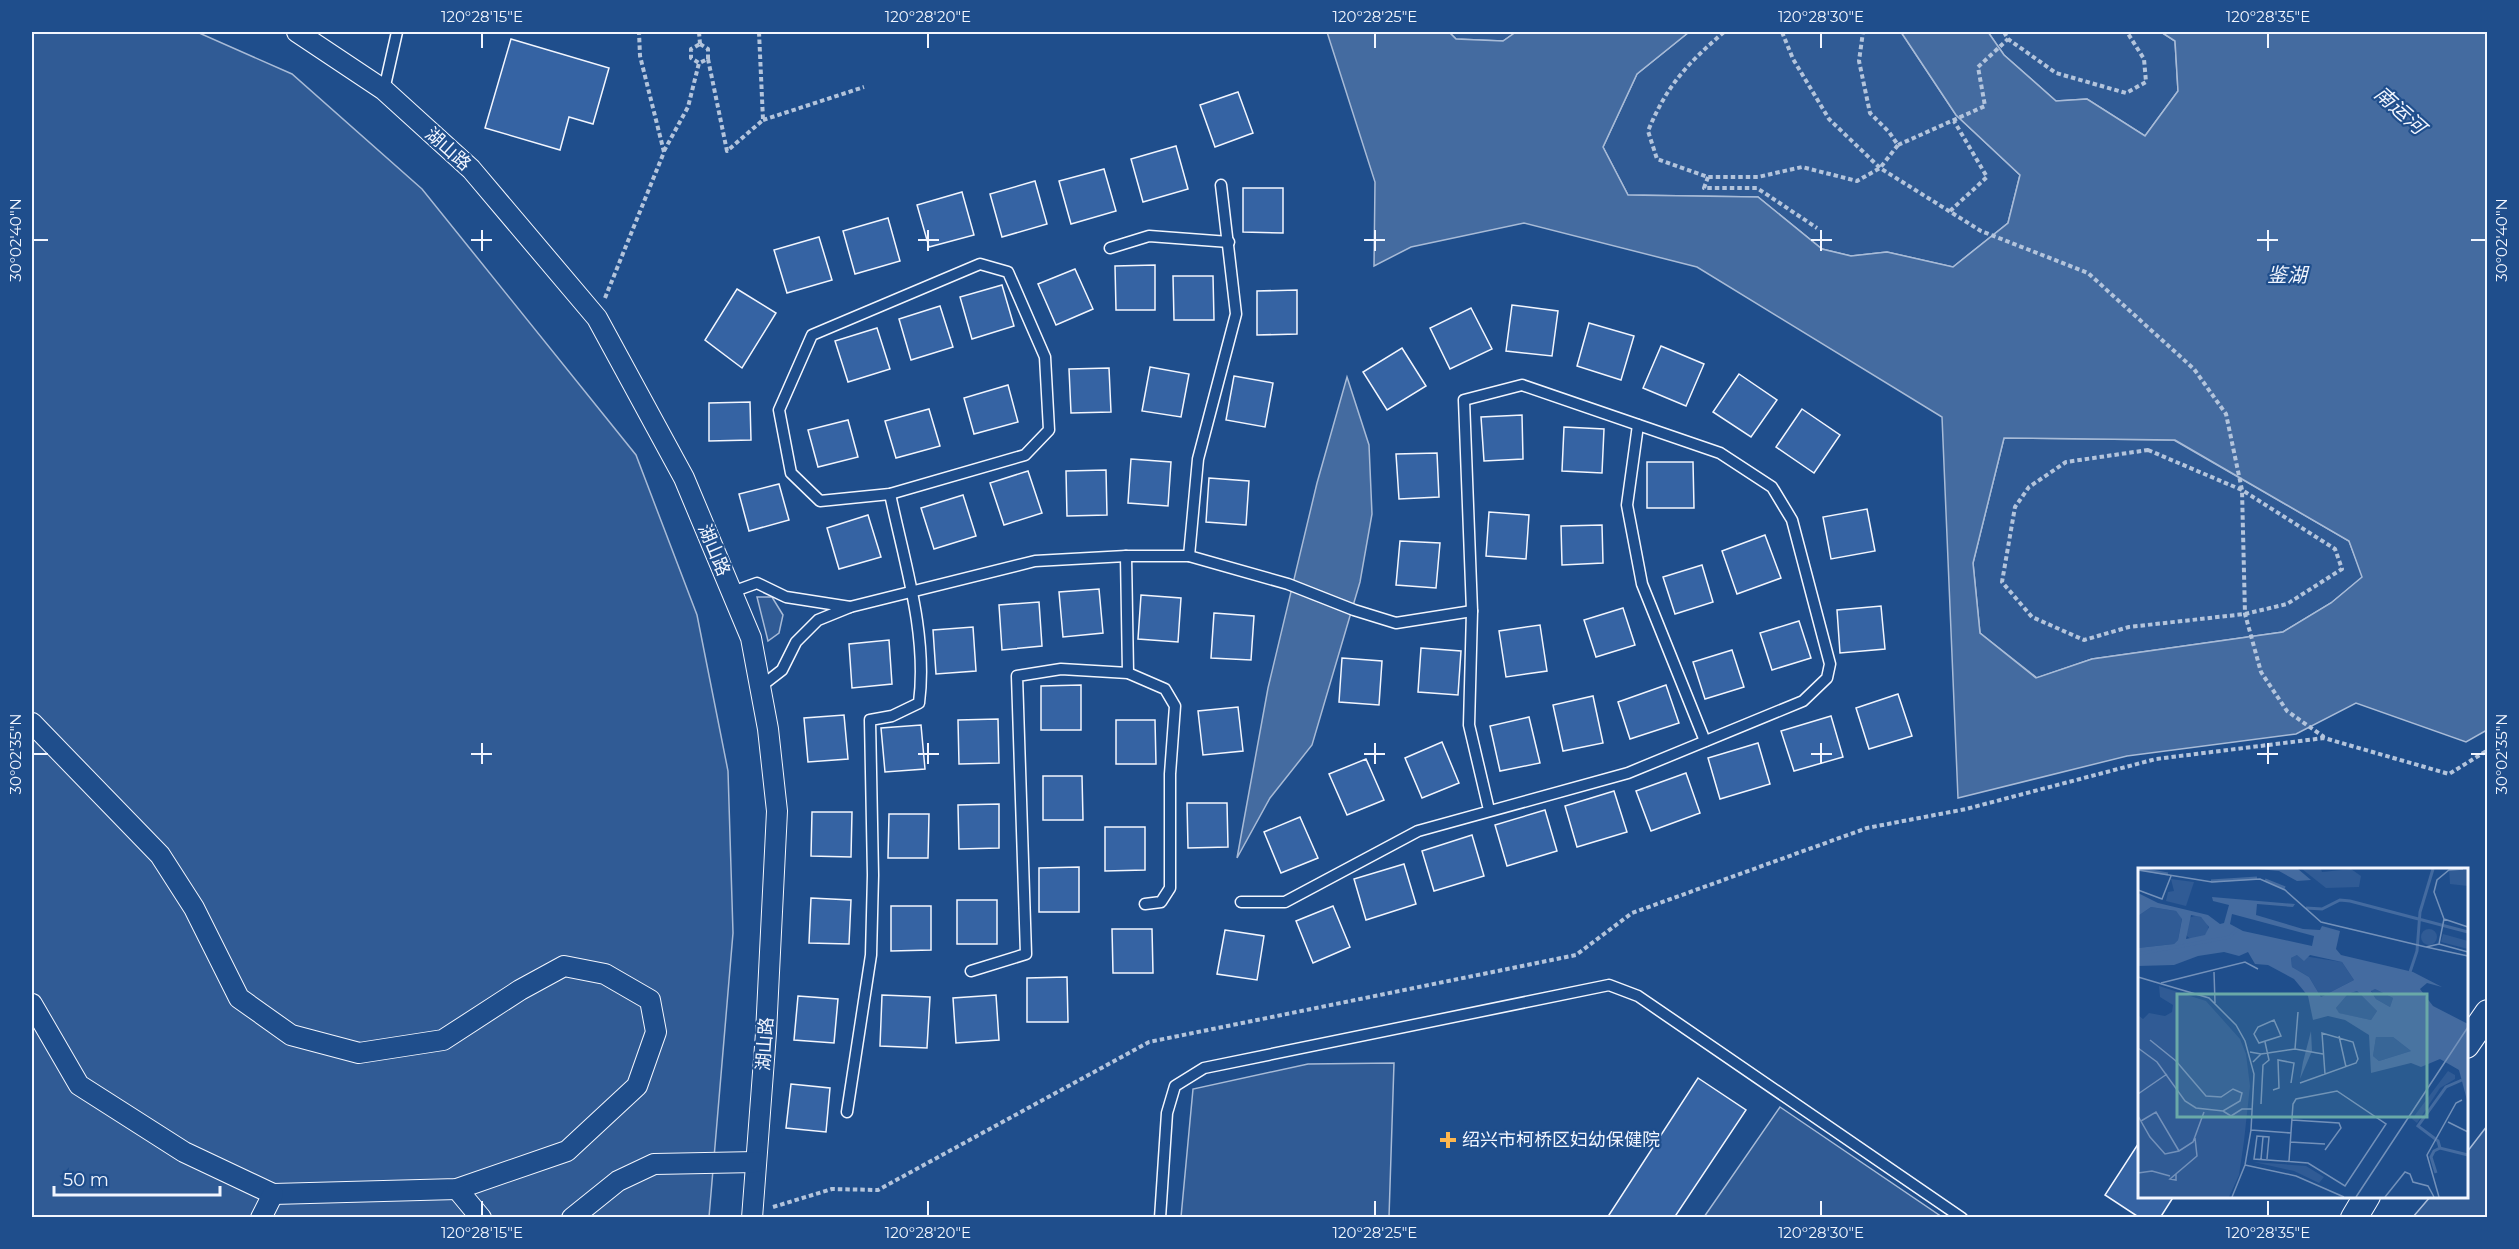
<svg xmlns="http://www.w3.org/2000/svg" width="2519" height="1249" font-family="Montserrat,'Noto Sans SC',sans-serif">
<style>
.built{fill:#305b95;stroke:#a8bbd7;stroke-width:1.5}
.water{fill:#446ba0;stroke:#a8bbd7;stroke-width:1.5;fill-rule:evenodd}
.building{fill:#3563a3;stroke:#f2f6ff;stroke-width:1.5}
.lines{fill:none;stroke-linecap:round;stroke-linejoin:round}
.service-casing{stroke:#f2f6ff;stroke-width:13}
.minor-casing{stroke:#f2f6ff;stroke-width:22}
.tertiary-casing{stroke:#f2f6ff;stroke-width:28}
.path{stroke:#b3c4dc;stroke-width:4;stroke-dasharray:4.5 3;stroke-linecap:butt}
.service{stroke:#1f4e8c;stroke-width:10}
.minor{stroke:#1f4e8c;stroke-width:20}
.tertiary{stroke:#1f4e8c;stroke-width:26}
.ticks{fill:none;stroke:#f2f6ff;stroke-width:2}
.poi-dot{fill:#ffb74d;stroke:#1f4e8c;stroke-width:2}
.labels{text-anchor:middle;stroke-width:4.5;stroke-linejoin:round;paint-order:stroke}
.street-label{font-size:18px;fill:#f2f6ff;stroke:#1f4e8c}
.poi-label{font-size:18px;fill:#f2f6ff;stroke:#1f4e8c;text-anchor:start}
.water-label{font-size:20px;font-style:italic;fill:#f2f6ff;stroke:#1f4e8c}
.inset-river{fill:none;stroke:#446ba0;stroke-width:3}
.inset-road{fill:none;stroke:#7391ba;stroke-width:1.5}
.view{fill:#6aa9a8;fill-opacity:0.15;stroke:#6aa9a8;stroke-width:3}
.inset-edge{fill:none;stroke:#f2f6ff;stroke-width:3}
.neatline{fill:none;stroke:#f2f6ff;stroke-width:2}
.ticks-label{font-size:15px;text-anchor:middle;fill:#f2f6ff}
</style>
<rect width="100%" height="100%" fill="#1f4e8c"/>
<g class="built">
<polygon points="32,32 197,32 292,74 422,189 636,455 697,615 728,771 733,933 709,1217 32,1217"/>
<polygon points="1449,32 1516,32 1503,41 1456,39"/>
<polygon points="1689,32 1901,32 1956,115 2020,175 2008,223 1953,267 1887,252 1851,256 1822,249 1758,197 1628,195 1603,147 1637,74"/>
<polygon points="1988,32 2161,32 2175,41 2178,91 2145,136 2087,99 2056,101 2004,55"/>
<polygon points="2004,438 2174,440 2349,541 2363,577 2331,603 2283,632 2092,659 2037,678 1980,633 1973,563"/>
<polygon points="757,597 772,597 783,615 779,633 768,641"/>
<polygon points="1394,1063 1389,1217 1181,1217 1193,1089 1308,1064"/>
<polygon points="1780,1107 1942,1217 1704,1217"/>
<polygon points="2487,1126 2487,1217 2413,1217 2430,1197 2466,1196 2467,1152"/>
</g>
<g class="water">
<path d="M1327 32H1449L1456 39 1503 41 1516 32H1689L1637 74 1603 147 1628 195 1758 197 1822 249 1851 256 1887 252 1953 267 2008 223 2020 175 1956 115 1901 32H1988L2004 55 2056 101 2087 99 2145 136 2178 91 2175 41 2161 32H2487V730L2466 742 2356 703 2296 734 2127 756 1958 798 1942 417 1697 267 1524 223 1411 247 1374 266 1375 182ZM2004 438 2175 440 2349 541 2362 577 2331 603 2283 632 2092 659 2036 678 1980 633 1973 563Z"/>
<polygon points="1347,377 1369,445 1372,514 1360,582 1312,745 1270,798 1237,858 1268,688 1317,483"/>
</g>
<g class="building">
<polygon points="511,39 609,68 593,124 569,117 560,150 485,128"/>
<polygon points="1238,92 1253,133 1215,147 1200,105"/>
<polygon points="1176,146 1188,189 1143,202 1131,159"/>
<polygon points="1104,169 1116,211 1071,224 1059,181"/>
<polygon points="1035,181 1047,224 1002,237 990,194"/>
<polygon points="1243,188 1283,188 1283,233 1243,232"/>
<polygon points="962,192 974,235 929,247 917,205"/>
<polygon points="888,218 900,261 855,274 843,231"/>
<polygon points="819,237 832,280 787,293 774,250"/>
<polygon points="1155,265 1155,310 1116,310 1115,266"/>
<polygon points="1075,269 1093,309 1056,325 1038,284"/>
<polygon points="1173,276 1213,276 1214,320 1174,320"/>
<polygon points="1002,285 1014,326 972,339 960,297"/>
<polygon points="737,289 776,313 742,368 705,340"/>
<polygon points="1297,290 1297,334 1257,335 1257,291"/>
<polygon points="1512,305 1558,311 1552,356 1506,351"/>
<polygon points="940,306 953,347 911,360 899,319"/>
<polygon points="1471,308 1492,349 1450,369 1430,328"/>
<polygon points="1589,323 1634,336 1621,380 1577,366"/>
<polygon points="877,328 890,369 848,382 835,341"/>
<polygon points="1661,346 1704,364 1686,406 1643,388"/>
<polygon points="1402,348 1426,386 1387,410 1363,372"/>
<polygon points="1150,367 1189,374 1181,417 1142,411"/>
<polygon points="1109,368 1111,412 1071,413 1069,369"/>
<polygon points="1739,374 1777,400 1751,437 1713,412"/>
<polygon points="1234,376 1273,383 1265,427 1226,420"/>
<polygon points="1008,385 1018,422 974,434 964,398"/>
<polygon points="750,402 751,440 709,441 709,403"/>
<polygon points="929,409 940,446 896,458 885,421"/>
<polygon points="1802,409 1840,435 1814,473 1776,447"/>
<polygon points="1522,415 1523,459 1484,461 1481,417"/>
<polygon points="848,420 858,457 818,467 808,430"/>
<polygon points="1564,427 1604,429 1602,473 1562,471"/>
<polygon points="1437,453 1439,497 1399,499 1396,454"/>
<polygon points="1131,459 1171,462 1168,506 1128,503"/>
<polygon points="1647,462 1693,462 1694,508 1647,508"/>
<polygon points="1106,470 1107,515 1067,516 1066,471"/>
<polygon points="1028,471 1042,513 1004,525 990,483"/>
<polygon points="1209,478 1249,481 1246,525 1206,522"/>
<polygon points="779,484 789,520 749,531 739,494"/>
<polygon points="963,495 976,536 934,549 921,508"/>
<polygon points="1867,509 1875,551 1831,559 1823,517"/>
<polygon points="1489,512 1529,515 1526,559 1486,556"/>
<polygon points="868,515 881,557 839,569 827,528"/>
<polygon points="1602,525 1603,563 1562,565 1561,526"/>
<polygon points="1765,535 1781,578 1737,594 1722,551"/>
<polygon points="1400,541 1440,543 1436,588 1396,585"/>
<polygon points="1702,565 1713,602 1675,614 1663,577"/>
<polygon points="1099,589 1103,633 1063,637 1059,592"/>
<polygon points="1141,595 1181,598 1178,642 1138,639"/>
<polygon points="1039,602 1042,646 1002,650 999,605"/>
<polygon points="1881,606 1885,649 1840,653 1837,610"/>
<polygon points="1623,608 1635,645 1596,657 1584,620"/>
<polygon points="1214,613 1254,616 1251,660 1211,658"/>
<polygon points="1799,621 1811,658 1772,670 1760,633"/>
<polygon points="1540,625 1547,671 1506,677 1499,631"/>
<polygon points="973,627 976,671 936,674 933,630"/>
<polygon points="889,640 892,684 852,688 849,644"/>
<polygon points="1421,648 1461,651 1458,695 1418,692"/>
<polygon points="1732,650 1744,687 1705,699 1693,662"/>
<polygon points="1342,658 1382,661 1379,705 1339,702"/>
<polygon points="1081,685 1081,730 1041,730 1041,686"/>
<polygon points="1666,685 1679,723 1630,739 1618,702"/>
<polygon points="1898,694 1912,736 1869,749 1856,708"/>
<polygon points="1593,696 1603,743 1563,751 1553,705"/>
<polygon points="1238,707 1243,751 1203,755 1198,711"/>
<polygon points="844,715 848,759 808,762 804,718"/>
<polygon points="1831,716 1843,757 1794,771 1781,731"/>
<polygon points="1529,717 1540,763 1500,771 1490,726"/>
<polygon points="998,719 999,763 959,764 958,720"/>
<polygon points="1116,720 1155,720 1156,764 1116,764"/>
<polygon points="921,725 925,769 885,772 881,728"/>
<polygon points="1442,742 1459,783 1422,798 1405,758"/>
<polygon points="1758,743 1770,784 1720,799 1708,758"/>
<polygon points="1366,759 1384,800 1347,815 1329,774"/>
<polygon points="1686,773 1700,813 1651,831 1636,791"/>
<polygon points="1043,776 1082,776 1083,820 1043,820"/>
<polygon points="1614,791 1627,832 1577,847 1565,806"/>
<polygon points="1187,803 1227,803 1228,847 1188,848"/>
<polygon points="999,804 999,848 959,849 958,805"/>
<polygon points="1545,810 1557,851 1507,866 1495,825"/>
<polygon points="812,812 852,812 851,857 811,856"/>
<polygon points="889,814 929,814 928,858 888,858"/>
<polygon points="1300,817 1318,858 1281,873 1264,832"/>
<polygon points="1105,827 1145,827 1145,870 1105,871"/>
<polygon points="1472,835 1484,876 1434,891 1422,851"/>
<polygon points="1404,864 1416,904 1366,920 1354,879"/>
<polygon points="1079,867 1079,912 1039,912 1039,868"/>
<polygon points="811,898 851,900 849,944 809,943"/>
<rect x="957" y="900" width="40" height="44"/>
<polygon points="891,906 931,906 931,950 891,951"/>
<polygon points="1333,906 1350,947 1313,963 1296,921"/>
<polygon points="1112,929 1152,929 1153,973 1113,973"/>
<polygon points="1225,930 1264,936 1257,980 1217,974"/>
<polygon points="1067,977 1068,1022 1027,1022 1027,978"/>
<polygon points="882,995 930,997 927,1048 880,1046"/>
<polygon points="996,995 999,1040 956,1043 953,998"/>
<polygon points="798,996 838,999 834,1043 794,1040"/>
<polygon points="1698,1078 1746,1110 1674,1218 1607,1218"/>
<polygon points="791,1084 830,1088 826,1132 786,1128"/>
<polygon points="2140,1141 2140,1196 2174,1196 2160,1218 2140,1218 2105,1195"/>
</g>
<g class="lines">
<g class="service-casing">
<g id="service">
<polyline points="384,90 397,32"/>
<polyline points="1110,248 1149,236 1229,242"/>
<polygon points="980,264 1008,272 1045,357 1049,430 1025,455 890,494 820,501 791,473 779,410 812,335"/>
<polyline points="1638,425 1627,505 1642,584 1705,741"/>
<polyline points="1126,556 1128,673"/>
<polyline points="1189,556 1198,459 1236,314 1221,185"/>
<polyline points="732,592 757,583 786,597 850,607 818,620 796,642 782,670 760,687"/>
<polyline points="850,607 1035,561 1126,556 1189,556 1288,584 1354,610 1396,623 1472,611"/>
<polyline points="1241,902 1285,902 1418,831 1628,773 1803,701 1827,678 1830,664 1792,520 1772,487 1720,453 1522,385 1464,400 1472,611 1469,725 1489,810"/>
<polyline points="971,971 1026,954 1017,676 1061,669 1128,673 1165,689 1175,706 1170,774 1170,888 1161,902 1145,904"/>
<path d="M847 1112 871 955 873 875 870 720 892 716 919 703C928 634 904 561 890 494"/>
<polyline points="1160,1218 1167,1113 1175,1086 1204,1068 1609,985 1638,996 1962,1218"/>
</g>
</g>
<g class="minor-casing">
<g id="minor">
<polyline points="297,32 384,90 471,169 597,318 684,478 751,638 768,729 777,811 766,1033 752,1218"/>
<polyline points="32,723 160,855 194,908 239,998 291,1035 359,1053 443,1040 520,990 564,966 605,974 650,1000 656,1032 637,1086 567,1151 457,1189 273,1194 184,1152 79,1085 32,1004"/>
<polyline points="457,1189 481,1218"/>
<polyline points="261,1218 273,1194"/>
<polyline points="572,1218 618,1181 654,1164 756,1162"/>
</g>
</g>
<g class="tertiary-casing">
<g id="tertiary">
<polyline points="2466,1045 2488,1013"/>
<polyline points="2354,1218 2367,1196"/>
</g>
</g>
<g class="path">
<polyline points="699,32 700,44"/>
<path d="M1724 32C1687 64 1667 85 1648 131L1657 159 1708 177H1758L1802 167 1857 181 1880 168 1898 145 1889 132 1870 113 1859 61 1863 32"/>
<polyline points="1782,32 1793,59 1829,119 1880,168 1981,231 2088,273 2194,369 2226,414 2242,490 2245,614 2261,672 2287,711 2324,737"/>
<polyline points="2004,32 2008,39 2056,73 2126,93 2146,82 2144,59 2127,32"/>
<polygon points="700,44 708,49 708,59 699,63 691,58 691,49"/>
<polyline points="708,59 727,151 763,120 759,32"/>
<polyline points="763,120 864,87"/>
<polyline points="1898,145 1985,106 1978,67 2008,39"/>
<polyline points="664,151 688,107 699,63"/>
<polyline points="1708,177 1704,188 1757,188 1817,228"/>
<polyline points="1950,211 1987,177 1954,121"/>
<polyline points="605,298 664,152 640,56 639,32"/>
<polygon points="2148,450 2242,490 2335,549 2342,569 2287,604 2245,614 2129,627 2084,640 2032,617 2002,582 2015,507 2029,487 2066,462"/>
<polyline points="773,1207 832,1189 878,1190 1149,1042 1576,955 1632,913 1867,828 1966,809 2156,759 2324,738 2449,774 2488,750"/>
</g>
<use href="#service" class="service"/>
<use href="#minor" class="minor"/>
<use href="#tertiary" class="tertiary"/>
</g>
<path class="ticks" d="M482 33V48M928 33V48M1375 33V48M1821 33V48M2268 33V48M482 230V251M928 230V251M1375 230V251M1821 230V251M2268 230V251M33 240H48M471 240H492M918 240H939M1364 240H1385M1811 240H1832M2257 240H2278M2471 240H2486M482 743V764M928 743V764M1375 743V764M1821 743V764M2268 743V764M33 754H48M471 754H492M918 754H939M1364 754H1385M1811 754H1832M2257 754H2278M2471 754H2486M482 1201V1216M928 1201V1216M1375 1201V1216M1821 1201V1216M2268 1201V1216"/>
<path class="poi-dot" d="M1445 1131h6v6h6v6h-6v6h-6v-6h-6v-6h6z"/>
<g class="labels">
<g class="street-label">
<text transform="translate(448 149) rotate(42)" y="6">湖山路</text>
<text transform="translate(714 550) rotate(67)" y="6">湖山路</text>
<text transform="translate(765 1044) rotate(-86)" y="6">湖山路</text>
</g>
<g class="poi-label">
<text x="1462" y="1146">绍兴市柯桥区妇幼保健院</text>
</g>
<g class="water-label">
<text transform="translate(2400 110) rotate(42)" y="7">南运河</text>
<text x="2287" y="282">鉴湖</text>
</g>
</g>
<g transform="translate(2138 868)">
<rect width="330" height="330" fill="#1f4e8c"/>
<path d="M164 1H183L184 4 213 1 223 8 221 19 188 20ZM311 1H330V18L312 16ZM33 11 56 14 48 38 28 33 30 24 36 23ZM13 39 38 43 44 50 40 72 36 76 0 80V48ZM46 60a12 12 0 1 1 24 0a12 12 0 1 1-24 0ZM283 69a8 8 0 1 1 16 0a8 8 0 1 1-16 0ZM305 66 330 73V81L303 74ZM159 87 204 94 216 112 183 129 171 109 154 99 153 90ZM21 118 68 133 102 171 108 186 112 218 106 273 101 307 91 329H0V147L5 151 11 145 27 148 34 144 35 137 22 129ZM237 121 255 130 252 139 238 131 233 122ZM219 123 239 143 233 152 200 145 198 140 210 126ZM238 169H255L273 183 241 193 235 188ZM310 203 317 207V211L302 220 279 255 274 251ZM116 294 168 298 186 309 181 315 156 303Z" fill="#305b95"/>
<path d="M120 1H160L173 12 159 13 141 3ZM0 25 20 35 70 47 82 56 86 55 91 37 75 33 74 29 157 36 155 39 119 36 118 47 165 61 182 62 184 58 202 63 198 81 203 87 275 104 304 119 289 115 282 121 295 138 330 156V236L321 202 302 191 283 199 273 195 233 205 231 167 207 152 190 148 175 152 170 128 156 111 130 97 117 96 110 84 101 88 86 84 60 88 36 97 0 98V80L36 76 40 72 44 51 38 43 13 39 0 48ZM94 46 176 68 174 78 105 63 92 56ZM53 47 63 49 71 59 67 67 48 71ZM159 87 166 93 172 87 204 94 216 112 183 129 171 109 154 99 153 90ZM237 121 255 130 252 139 238 131 233 123ZM219 123 239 143 233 152 201 145 198 140 210 126ZM238 169H255L273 183 241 193 235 188ZM173 163 174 183 162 211 165 194Z" fill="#446ba0" fill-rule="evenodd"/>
<path class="inset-river" d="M2 1 30 6M127 12 147 20M73 13 119 10M168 40 184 41 202 32 212 33 330 64M0 86 92 69 99 61M272 104 279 83 282 44 295 1M302 280 300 273 280 258 308 219 324 212M298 305 293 289 296 283 302 280 330 287"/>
<path class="inset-road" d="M0 2 74 14 122 11 147 22 183 54 288 79M0 22 24 31 33 8M306 51 330 59M301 76 306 51 296 24 299 12 311 2 325 1M330 84 301 76 288 79 330 88M76 104 77 135M0 109 71 130 98 157 107 173 116 206 113 262 107 297 94 329M23 115 107 94 120 101M136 152 143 168 121 175 116 166 120 159ZM201 168 208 199M0 180 19 194 47 233 58 240 85 243 102 233 104 225 95 221 83 229 68 228 38 193 12 172M157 181 160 144M112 184 123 186 115 194M123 186 157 181 185 186M162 215 218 195 220 191 215 174 184 165 187 206M135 222 141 220 140 192 156 195 153 215M0 226 29 206M123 236 125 197 131 192 127 174M85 243 93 248 104 241H114M0 248 12 269 27 286 41 283 55 274 66 244M154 252 201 255 203 260 187 282M3 253 18 244 41 283M310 254 330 264M113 262 153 265M152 274 187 276M123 291 125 269M129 291 131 269 119 268 116 291 170 295 207 318 248 256 199 223 158 231 155 236 151 293M107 297 158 308 206 329M0 305 14 303 32 308M38 306V312L32 311 59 288 57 270M218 329 330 159M247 329 267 304 272 306 275 314 290 318 296 329M301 329 289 287 318 235 324 232"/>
<path class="view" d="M39 126H289V249H39Z"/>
<rect width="330" height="330" class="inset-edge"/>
</g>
<rect width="2519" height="1249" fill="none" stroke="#1f4e8c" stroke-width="66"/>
<path d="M54 1186v9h166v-9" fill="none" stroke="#f2f6ff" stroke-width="3"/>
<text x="63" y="1186" font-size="18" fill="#f2f6ff" stroke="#1f4e8c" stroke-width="4.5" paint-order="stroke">50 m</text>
<rect x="33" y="33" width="2453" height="1183" class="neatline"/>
<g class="ticks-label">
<text x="482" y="22">120°28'15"E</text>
<text x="928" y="22">120°28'20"E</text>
<text x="1375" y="22">120°28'25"E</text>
<text x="1821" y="22">120°28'30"E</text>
<text x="2268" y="22">120°28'35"E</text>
<text transform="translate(16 240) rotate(-90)" y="5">30°02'40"N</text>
<text transform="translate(2502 240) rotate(-90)" y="5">30°02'40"N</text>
<text transform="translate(16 754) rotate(-90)" y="5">30°02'35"N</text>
<text transform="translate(2502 754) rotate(-90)" y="5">30°02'35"N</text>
<text x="482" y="1238">120°28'15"E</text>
<text x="928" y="1238">120°28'20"E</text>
<text x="1375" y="1238">120°28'25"E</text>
<text x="1821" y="1238">120°28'30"E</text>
<text x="2268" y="1238">120°28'35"E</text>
</g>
</svg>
